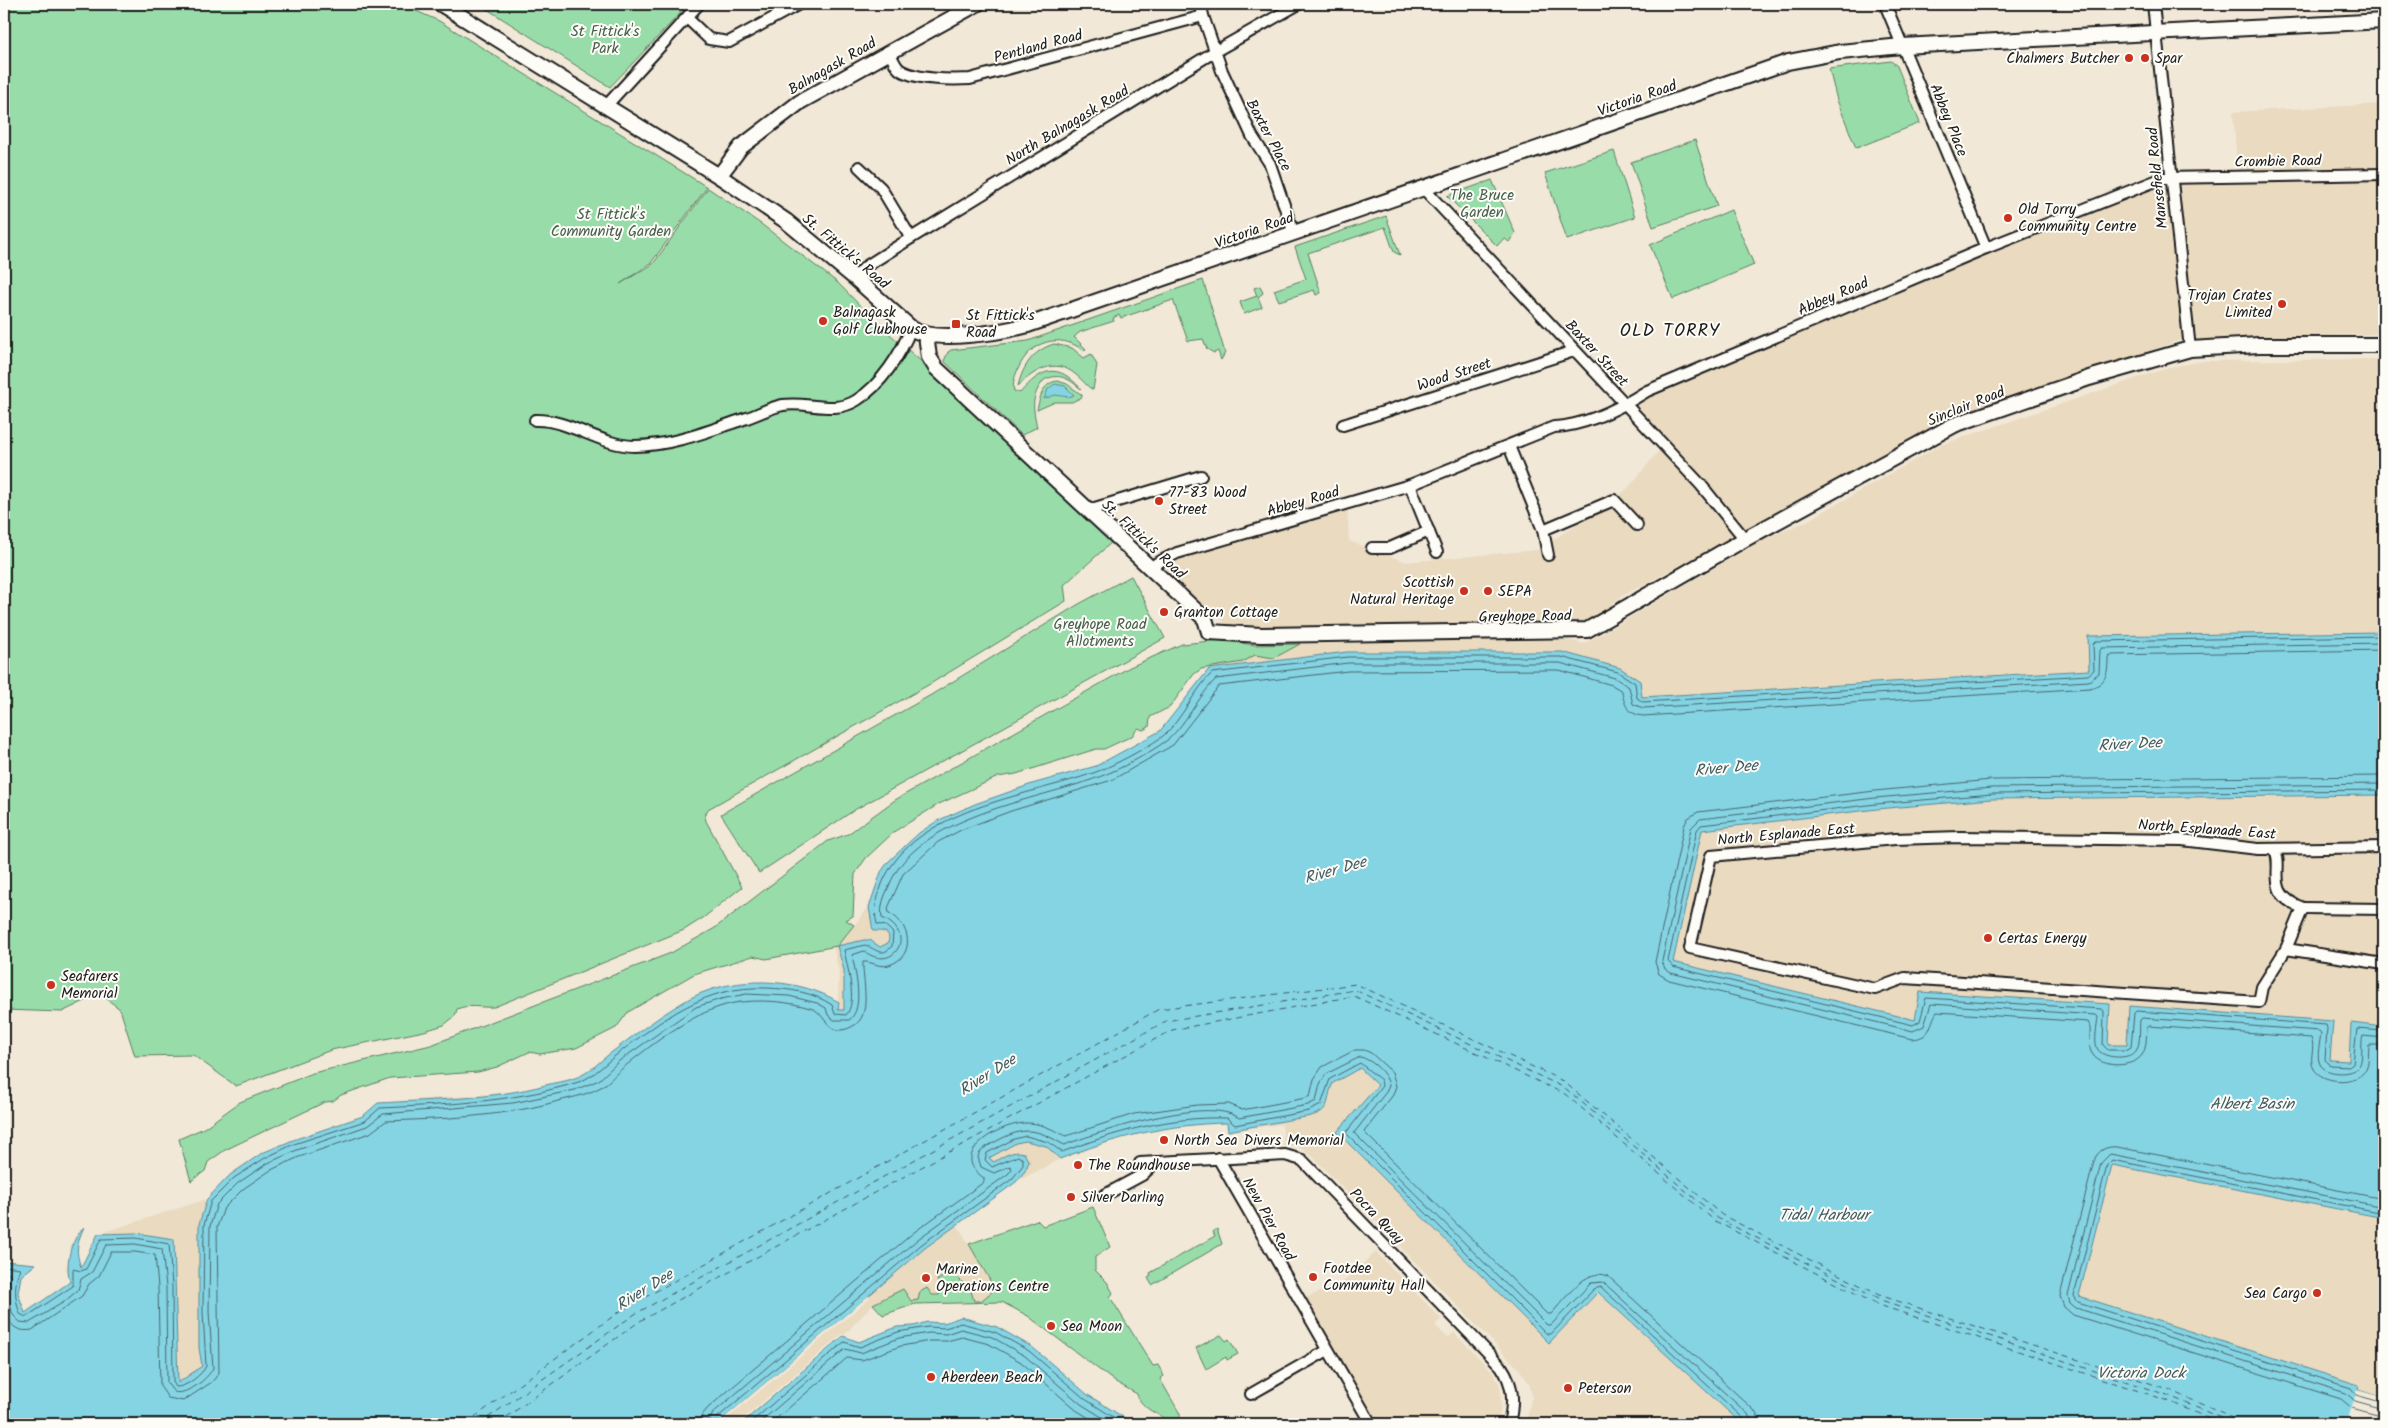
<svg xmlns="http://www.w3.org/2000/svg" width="2388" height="1428" font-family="Kalam,sans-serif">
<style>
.built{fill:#e9dac0}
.green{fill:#98dda9;stroke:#5a7c62}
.water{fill:#85d4e4;stroke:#5b8a94}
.pier{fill:#f1e8d7}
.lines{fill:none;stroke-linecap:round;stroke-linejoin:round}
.shore{stroke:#46666c;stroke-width:1}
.ferry{stroke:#415c62;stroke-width:1;stroke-dasharray:6 5;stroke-linecap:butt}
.street-casing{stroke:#1c1c1c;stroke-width:14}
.secondary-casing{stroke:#1c1c1c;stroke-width:18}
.street{stroke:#fdfcf7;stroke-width:10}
.secondary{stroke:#fdfcf7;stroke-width:14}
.poi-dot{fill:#c8321e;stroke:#fdfcf7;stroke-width:2}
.labels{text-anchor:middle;stroke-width:4;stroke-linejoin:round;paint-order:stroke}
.park-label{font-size:15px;fill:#47604d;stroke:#fdfcf7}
.street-label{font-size:15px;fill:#1c1c1c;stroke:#fdfcf7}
.poi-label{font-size:15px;fill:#1c1c1c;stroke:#fdfcf7;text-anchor:start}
.water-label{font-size:16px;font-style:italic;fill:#415c62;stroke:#fdfcf7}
.quarter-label{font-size:18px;letter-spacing:1px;fill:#1c1c1c;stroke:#fdfcf7}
</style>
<rect width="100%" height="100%" fill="#f1e8d7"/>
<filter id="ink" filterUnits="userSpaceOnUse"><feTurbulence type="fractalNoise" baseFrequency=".02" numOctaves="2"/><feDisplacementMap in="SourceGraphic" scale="10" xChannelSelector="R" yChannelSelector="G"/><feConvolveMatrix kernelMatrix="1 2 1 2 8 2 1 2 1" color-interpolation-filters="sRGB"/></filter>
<g filter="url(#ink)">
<g class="built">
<polygon points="2384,104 2384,334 2180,340 1973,412 1913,437 1755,526 1622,596 1590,621 1557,627 1231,628 1162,569 1172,561 1347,505 1349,541 1406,562 1538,550 1614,500 1628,488 1663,446 1625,405 1647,391 2172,177 2238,176 2233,112"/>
<polygon points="2384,359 2384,1424 1526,1424 1532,1396 1529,1383 1520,1370 1313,1157 1297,1146 1284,1146 1282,1124 1228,1131 1227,1123 1198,1123 1137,1132 1060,1159 1016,1182 957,1224 1002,1302 915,1304 883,1315 873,1304 843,1336 741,1424 4,1424 4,1261 36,1264 21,1276 18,1293 25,1313 70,1282 66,1268 74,1238 84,1227 78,1239 76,1254 81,1267 98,1234 207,1199 230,1175 262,1153 293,1140 363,1116 378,1103 512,1092 571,1080 592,1070 612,1052 690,997 718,988 745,983 791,985 821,992 838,1002 839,971 833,946 837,946 869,907 881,872 910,840 937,821 956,812 1032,784 1096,766 1160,731 1209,669 1255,645 1541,639 1568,640 1584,644 1762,540 1807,521 1941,445 2170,367 2205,361"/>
<polygon points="1376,1252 1441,1319 1435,1325 1448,1338 1454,1333 1493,1372 1500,1386 1501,1405 1498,1424 1371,1424 1299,1300 1341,1284"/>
</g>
<g class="green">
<path d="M4 4H400L439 21 707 187 651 263 620 284 653 264 708 188 761 224 838 283 877 323 930 369 1113 541 1064 585 1066 601 930 684 708 809 705 815 706 821 742 887 703 918 684 930 494 1007C481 1008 468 1004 457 1009L455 1016 444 1025 424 1031 331 1050 236 1086 193 1055 135 1056 120 1009 104 997H93L62 1012 4 1010Z"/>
<polygon points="479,4 689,4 610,87"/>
<polygon points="1891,61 1897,66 1920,123 1856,148 1837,100 1829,69"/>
<polygon points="1695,140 1717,206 1653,227 1631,162"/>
<polygon points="1614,151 1635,217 1567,240 1545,173"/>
<polygon points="1492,180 1515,233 1509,242 1504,238 1497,246 1447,196"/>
<polygon points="1731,210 1754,265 1673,299 1650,245"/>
<polygon points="1386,216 1400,255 1394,252 1385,227 1308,253 1321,293 1316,295 1314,290 1279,301 1274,290 1306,279 1295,247"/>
<path d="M1203 280 1225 353 1221 360 1218 351 1214 353 1207 349 1203 339 1188 341 1173 300 1121 318 1119 315 1113 318 1114 321 1080 332 1074 337 1086 349 1083 350C1059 332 1030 341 1018 369 1015 376 1012 383 1014 391L1020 393C1041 369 1057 361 1081 389 1069 379 1060 372 1044 380 1030 397 1033 408 1037 427L1022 435 944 361 948 352 951 350 1028 341Z"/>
<polygon points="1260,286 1263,293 1258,297 1262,307 1244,314 1240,302 1257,296 1254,288"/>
<path d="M1054 344 1072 348 1084 358 1091 354 1097 365 1093 390C1086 386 1082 379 1075 374 1054 357 1034 371 1018 386 1023 365 1034 350 1054 344Z"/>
<path d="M1058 381 1067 384 1082 395V397L1072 402H1055L1037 410C1040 397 1043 382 1058 381Z"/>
<polygon points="1131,576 1165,638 856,809 759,873 721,814 931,695 1079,604"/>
<polygon points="1220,640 1255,645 1300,644 1274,658 1255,655 1243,662 1201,669 1194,674 1170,707 1150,717 1149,727 1143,730 1138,728 1132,736 1104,749 1096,749 1016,774 998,777 939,804 895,831 866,858 855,874 853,916 846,920 854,925 837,946 766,959 753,956 694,974 628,1012 616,1028 576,1048 540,1054 529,1052 497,1067 478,1072 390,1078 341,1095 333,1101 325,1102 225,1150 208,1162 205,1171 191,1181 179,1139 204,1128 240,1102 313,1073 431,1045 671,953 715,928 828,841 848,834 895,800 1130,667 1182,644"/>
<path d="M1093 1207 1110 1247 1095 1257V1270L1107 1282 1113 1293 1110 1297 1153 1366 1158 1365 1164 1376 1160 1379 1180 1414V1424C1165 1418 1141 1410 1137 1394L1114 1381 1028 1316 1002 1302 915 1304 883 1315 873 1304 903 1289 911 1301 918 1300 920 1292 927 1288 932 1295H939L942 1288 937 1280 952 1272 971 1291 974 1301H981L995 1289 969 1244 1037 1220 1043 1226Z"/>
<polygon points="1217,1229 1222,1244 1152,1285 1148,1278 1151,1276 1150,1273 1215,1236 1213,1232"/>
<polygon points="1221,1335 1226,1341 1229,1339 1238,1354 1227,1360 1226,1357 1206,1369 1196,1348"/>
</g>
<g class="water">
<polygon points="1055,384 1065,386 1074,395 1069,397 1055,395 1044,399 1048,389"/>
<path d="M2384 632V795L1992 799 1877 809 1702 830 1673 962 1915 1020 1920 992 2110 1004 2108 1045H2127L2129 1006 2333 1021 2330 1060 2349 1061 2351 1023 2384 1027V1218L2112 1165 2079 1296 2359 1385 2358 1390 2384 1398V1424H1742L1598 1292 1549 1343 1337 1132 1378 1085 1360 1068 1333 1083C1325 1099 1333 1110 1311 1116L1228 1131 1227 1123C1169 1124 1114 1137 1060 1159L1046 1146 1026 1141 1016 1143 989 1158 994 1162C1004 1156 1012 1150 1024 1153L1029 1162 1025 1171 1016 1182 925 1248 717 1424H4V1261L36 1264 21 1276 18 1293 25 1313 70 1282C65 1262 70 1242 84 1227 77 1242 75 1252 81 1267L98 1234 136 1233 174 1239 178 1383 202 1366 199 1348V1224L207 1199 230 1175 262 1153 293 1140 363 1116 378 1103C433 1100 492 1099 546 1085 555 1082 564 1082 572 1079 591 1073 597 1063 612 1052 634 1035 679 1001 704 992 746 976 800 979 839 1002L838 1010H844V970L837 946 864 940H870L880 947 888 943C892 930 881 931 873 931L869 907 881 872 888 862 919 833 937 821 975 804 1032 784 1096 766 1160 731 1209 669 1347 652H1562L1620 668 1640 681 1642 697 2089 670 2088 636Z"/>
<polygon points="961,1317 997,1327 1032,1347 1088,1395 1134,1424 741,1424 843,1336 859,1342 897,1327 914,1326 927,1322 944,1323"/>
</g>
<g class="pier">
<polygon points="868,1296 870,1298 721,1424 717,1424"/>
<polygon points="842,1334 845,1334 739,1424 739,1422"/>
<polygon points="2357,1390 2378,1396 2384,1401 2384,1424 2347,1422"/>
</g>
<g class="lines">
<g class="shore">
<path d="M2384 776 1991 780 1875 791 1698 812 1688 818 1684 826 1655 962 1659 974 1669 980 1912 1039C1932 1038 1929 1024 1937 1012L2088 1022C2094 1031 2085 1045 2093 1055 2102 1068 2133 1068 2142 1055 2147 1048 2146 1037 2147 1028L2149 1026 2311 1038C2316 1047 2308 1059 2314 1069 2322 1083 2354 1085 2364 1072 2370 1064 2368 1054 2369 1045H2384"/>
<path d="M2384 784 1991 788 1875 798 1700 819 1691 828 1662 961 1665 969 1671 973 1913 1031 1924 1026 1931 1004 2096 1015 2098 1017C2097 1026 2094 1040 2097 1048 2102 1059 2129 1060 2136 1051 2141 1044 2139 1029 2140 1020L2142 1018 2319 1031 2321 1033C2320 1042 2316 1057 2320 1064 2325 1075 2352 1076 2359 1066 2364 1058 2360 1045 2363 1036L2384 1038"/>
<polyline points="2384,790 1992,794 1876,804 1701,825 1697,830 1668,961 1673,967 1913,1025 1920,1021 1926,998 2102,1009 2104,1011 2103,1045 2108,1050 2126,1050 2131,1047 2134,1013 2136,1011 2326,1025 2327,1028 2325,1060 2331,1065 2349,1066 2353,1063 2357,1029 2384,1031"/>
<path d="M2384 1199 2117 1147C2106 1146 2098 1150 2094 1161L2060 1296 2064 1307 2073 1315 2341 1399 2352 1408 2384 1417"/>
<polyline points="2384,1207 2110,1154 2101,1163 2068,1296 2070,1303 2076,1308 2346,1393 2355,1401 2384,1409"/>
<polyline points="2384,1213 2112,1160 2107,1165 2074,1296 2078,1302 2351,1388 2356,1395 2384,1403"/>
<path d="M4 1266 20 1268C14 1285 14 1296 20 1314L26 1317 73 1286V1269L81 1271 86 1269 101 1239 136 1238 169 1244 172 1287 173 1382 176 1387C185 1388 203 1374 206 1366L203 1312 204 1225 211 1201 234 1178 265 1158 294 1144 365 1121 380 1108C444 1105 510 1102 572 1084 592 1079 600 1068 615 1056 663 1019 705 985 767 988 790 989 813 992 832 1005L835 1014 846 1015C858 1002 847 966 844 950L865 945C876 949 882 958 892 946L893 933 886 926 877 924C873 909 877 899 882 884 913 807 1029 797 1096 772 1113 766 1150 746 1163 736 1182 720 1194 690 1212 673L1348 657H1561L1618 672 1635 683 1637 698 1643 702 2088 675 2094 670 2093 644 2096 641 2384 636"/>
<path d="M4 1272 10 1274 7 1294 13 1315 20 1322 29 1323 64 1302 78 1290 81 1279 92 1272 106 1245 135 1244 162 1249 166 1287 167 1383 174 1392C186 1396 208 1379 213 1368L209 1312 210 1226 217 1204 238 1183 268 1163 297 1150 367 1126 383 1114 513 1103 575 1090 599 1080 619 1061 696 1007 721 999 746 994 789 996 817 1003 826 1008 828 1015 834 1020H849C865 1009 855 971 852 955L864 951C894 974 918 933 882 918 880 906 884 897 889 886 916 815 1036 801 1099 777 1121 769 1146 755 1166 741 1182 730 1200 694 1216 679L1348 663H1560L1615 678 1629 687 1633 704 1643 708 2089 681 2099 673 2100 650 2102 648 2384 643"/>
<path d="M4 1309C8 1323 15 1333 32 1330L82 1296 89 1284 99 1276 111 1252H135L155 1255 158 1287 160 1386 168 1398 183 1401 212 1382 219 1373 217 1227 224 1208 243 1189 271 1170 299 1157 370 1133 386 1121C440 1119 498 1117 551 1103 568 1098 585 1096 601 1087 610 1082 616 1073 624 1067 655 1042 694 1011 734 1003 759 999 789 1001 813 1009 825 1013 829 1040 853 1026 873 1016 862 980 863 962 871 961 879 968 889 965 917 956 910 923 889 913L888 908 903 874 938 842 963 829 1011 811 1112 780 1173 745 1219 686 1348 671 1559 670 1612 685 1622 691C1624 705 1628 714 1643 716L2090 688C2107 684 2108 672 2108 657L2110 655 2384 650"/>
<path d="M701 1424 702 1415 708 1408 913 1233 984 1182V1178C946 1153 1000 1124 1025 1123 1039 1122 1054 1130 1066 1136L1134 1114 1197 1105 1229 1104 1242 1110 1306 1098 1310 1096 1314 1079 1322 1067 1355 1050H1364L1371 1053 1392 1072 1396 1086 1393 1095 1364 1132 1547 1314H1551C1565 1300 1585 1266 1608 1276L1753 1409 1758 1416 1759 1424"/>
<path d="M708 1424 713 1413 918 1239 1008 1174 1012 1169 1010 1166 994 1173 981 1167 978 1157C981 1148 988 1146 995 1142 1024 1126 1036 1128 1064 1145 1100 1132 1207 1095 1239 1118L1308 1105 1316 1101 1320 1084 1326 1074 1360 1057C1371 1059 1388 1074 1389 1086L1386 1092 1354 1133 1547 1325H1551L1591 1283 1603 1282 1748 1414 1752 1424"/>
<path d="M715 1424 717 1418 922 1244 1012 1179 1023 1165V1159L1018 1156 992 1167 985 1160 987 1153 1014 1139 1026 1136 1048 1142 1062 1152C1115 1132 1170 1116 1227 1118L1235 1125 1309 1111 1321 1105 1330 1079 1360 1063 1381 1080 1382 1086 1346 1133 1547 1334H1551L1594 1289 1601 1287 1743 1418 1745 1424"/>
<polyline points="749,1424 844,1342 860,1347 898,1332 928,1327 945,1328 961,1323 995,1332 1029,1351 1085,1399 1124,1424"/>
<polyline points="758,1424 845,1349 861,1353 899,1338 929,1333 946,1334 961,1329 992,1337 1025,1356 1081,1404 1113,1424"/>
<polyline points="770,1424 847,1358 862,1360 901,1346 930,1341 947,1341 962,1337 989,1344 1021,1362 1076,1410 1099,1424"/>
</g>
<g class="ferry">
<polyline points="465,1424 619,1312 1159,1009 1356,984 1563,1081 1722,1215 1879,1295 2168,1389 2245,1424"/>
<polyline points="479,1424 635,1314 1166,1021 1355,990 1565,1088 1719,1219 1878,1299 2167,1395 2235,1424"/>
<polyline points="497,1424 640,1321 1172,1030 1354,996 1565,1094 1715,1221 1876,1304 2166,1400 2222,1424"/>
</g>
<g class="street-casing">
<g id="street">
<polyline points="1201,4 1203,16 1222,71 1252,136 1270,164 1294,234"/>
<polyline points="1885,4 1986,248"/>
<polyline points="2153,4 2190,349"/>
<polyline points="687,18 709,39 729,42 799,4"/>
<path d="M889 51C892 57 894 64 899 69 914 80 952 80 970 79L1203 16"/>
<polyline points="606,106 699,4"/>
<polyline points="859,167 881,188 911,238"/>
<polyline points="1424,189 1701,485 1745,539"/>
<polyline points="855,278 865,267 911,238 1214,52 1299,4"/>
<path d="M535 420C569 419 599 445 634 446 672 446 711 430 747 418 759 414 771 407 783 405 808 401 834 415 857 400 881 385 901 354 911 328"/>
<polyline points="1343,425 1574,351"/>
<polyline points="1509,446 1543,530 1614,500 1637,525"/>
<polyline points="1410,485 1437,552"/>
<polyline points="1088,510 1201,476"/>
<polyline points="1543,530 1548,555"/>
<polyline points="1372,548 1390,548 1429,531"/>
<path d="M1151 569 1157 563 1177 553 1410 485 1554 427C1586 426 1620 408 1647 391L1986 248 2163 178 2384 174"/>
<path d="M2273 849C2287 864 2261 893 2303 908L2286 949 2262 987 2259 1002 1905 978 1875 989 1690 948 1711 856 1895 839 1960 837 2182 840 2258 849 2384 847"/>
<polyline points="2303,908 2384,909"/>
<polyline points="2286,949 2384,964"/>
<polyline points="1218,1158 1371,1424"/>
<path d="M1140 1163 1285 1155 1302 1160 1501 1366C1514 1385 1514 1402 1509 1424"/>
<polyline points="1103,1196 1142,1175 1156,1162"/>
<polyline points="1251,1394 1328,1350"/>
</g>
</g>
<g class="secondary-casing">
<g id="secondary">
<path d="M441 4 719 176 786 221 855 278 911 328C933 344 1002 332 1028 325L1788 62 1840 52 1902 46 2384 21"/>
<polyline points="719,176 741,147 800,102 977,4"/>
<polyline points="926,335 929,357 936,368 1205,619 1209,632 1261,635 1587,630 1745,539 1954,425 2089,378 2190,349 2259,345 2384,345"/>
</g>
</g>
<use href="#street" class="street"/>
<use href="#secondary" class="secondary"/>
</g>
</g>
<g class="poi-dot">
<circle cx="2129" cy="58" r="5"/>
<circle cx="2145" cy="58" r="5"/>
<circle cx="2008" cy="218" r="5"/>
<circle cx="2282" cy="304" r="5"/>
<circle cx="823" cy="321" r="5"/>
<rect x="951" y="319" width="10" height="10" rx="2.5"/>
<circle cx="1159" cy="501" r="5"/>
<circle cx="1464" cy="591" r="5"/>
<circle cx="1488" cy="591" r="5"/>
<circle cx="1164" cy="612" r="5"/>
<circle cx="1988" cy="938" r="5"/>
<circle cx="51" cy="985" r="5"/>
<circle cx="1164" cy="1140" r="5"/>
<circle cx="1078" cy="1165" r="5"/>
<circle cx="1071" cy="1197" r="5"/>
<circle cx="1313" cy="1277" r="5"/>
<circle cx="926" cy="1278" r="5"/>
<circle cx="2317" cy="1293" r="5"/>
<circle cx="1051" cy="1326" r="5"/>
<circle cx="931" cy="1377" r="5"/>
<circle cx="1568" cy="1388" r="5"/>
</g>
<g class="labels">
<g class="park-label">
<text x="605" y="36">St Fittick's<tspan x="605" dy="17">Park</tspan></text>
<text x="1482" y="200">The Bruce<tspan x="1482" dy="17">Garden</tspan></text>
<text x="611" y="219">St Fittick's<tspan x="611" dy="17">Community Garden</tspan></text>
<text x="1100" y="629">Greyhope Road<tspan x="1100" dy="17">Allotments</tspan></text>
</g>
<g class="street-label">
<text transform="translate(1038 46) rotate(-15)" y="5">Pentland Road</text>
<text transform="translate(832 66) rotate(-30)" y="5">Balnagask Road</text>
<text transform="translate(1637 98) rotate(-19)" y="5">Victoria Road</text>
<text transform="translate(1949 120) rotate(68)" y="5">Abbey Place</text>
<text transform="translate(1067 125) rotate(-31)" y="5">North Balnagask Road</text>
<text transform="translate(1269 135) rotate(62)" y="5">Baxter Place</text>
<text transform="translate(2278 161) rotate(-1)" y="5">Crombie Road</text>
<text transform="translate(2157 178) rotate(-96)" y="5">Mansefield Road</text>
<text transform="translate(1254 230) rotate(-19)" y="5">Victoria Road</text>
<text transform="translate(846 251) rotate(40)" y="5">St. Fittick's Road</text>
<text transform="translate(1833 296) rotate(-23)" y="5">Abbey Road</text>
<text transform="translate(1597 353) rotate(47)" y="5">Baxter Street</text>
<text transform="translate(1454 374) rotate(-18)" y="5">Wood Street</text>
<text transform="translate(1966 406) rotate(-22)" y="5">Sinclair Road</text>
<text transform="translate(1303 501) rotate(-16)" y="5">Abbey Road</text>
<text transform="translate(1144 539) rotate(43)" y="5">St. Fittick's Road</text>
<text transform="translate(1525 616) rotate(-1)" y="5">Greyhope Road</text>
<text transform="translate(2207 829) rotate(4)" y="5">North Esplanade East</text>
<text transform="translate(1786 834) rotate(-5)" y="5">North Esplanade East</text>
<text transform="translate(1377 1216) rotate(46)" y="5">Pocra Quay</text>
<text transform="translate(1269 1219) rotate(61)" y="5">New Pier Road</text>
</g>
<g class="poi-label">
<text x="2119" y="63" text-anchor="end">Chalmers Butcher</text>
<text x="2155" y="63">Spar</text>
<text x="2018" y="214">Old Torry<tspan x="2018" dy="17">Community Centre</tspan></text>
<text x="2272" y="300" text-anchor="end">Trojan Crates<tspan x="2272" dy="17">Limited</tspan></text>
<text x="833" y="317">Balnagask<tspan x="833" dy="17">Golf Clubhouse</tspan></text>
<text x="966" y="320">St Fittick's<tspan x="966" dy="17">Road</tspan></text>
<text x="1169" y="497">77-83 Wood<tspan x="1169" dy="17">Street</tspan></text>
<text x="1454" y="587" text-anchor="end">Scottish<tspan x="1454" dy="17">Natural Heritage</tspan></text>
<text x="1498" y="596">SEPA</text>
<text x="1174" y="617">Granton Cottage</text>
<text x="1998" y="943">Certas Energy</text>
<text x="61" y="981">Seafarers<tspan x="61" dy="17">Memorial</tspan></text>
<text x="1174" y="1145">North Sea Divers Memorial</text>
<text x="1088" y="1170">The Roundhouse</text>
<text x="1081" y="1202">Silver Darling</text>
<text x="1323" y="1273">Footdee<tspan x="1323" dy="17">Community Hall</tspan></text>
<text x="936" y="1274">Marine<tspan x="936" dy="17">Operations Centre</tspan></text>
<text x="2307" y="1298" text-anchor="end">Sea Cargo</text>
<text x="1061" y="1331">Sea Moon</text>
<text x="941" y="1382">Aberdeen Beach</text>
<text x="1578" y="1393">Peterson</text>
</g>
<g class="water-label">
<text transform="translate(2130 743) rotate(-3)" y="6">River Dee</text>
<text transform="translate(1726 767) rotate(-5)" y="6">River Dee</text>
<text transform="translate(1335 869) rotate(-16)" y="6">River Dee</text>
<text transform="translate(987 1074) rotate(-32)" y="6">River Dee</text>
<text x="2252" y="1109">Albert Basin</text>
<text x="1824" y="1220">Tidal Harbour</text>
<text transform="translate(644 1289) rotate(-32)" y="6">River Dee</text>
<text x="2141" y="1378">Victoria Dock</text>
</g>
<g class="quarter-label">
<text x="1670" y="336">OLD TORRY</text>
</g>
</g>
<rect width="2388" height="1428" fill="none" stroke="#fdfcf7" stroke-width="20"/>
<rect x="10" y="10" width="2368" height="1408" fill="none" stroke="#1c1c1c" stroke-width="2" filter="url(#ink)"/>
</svg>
